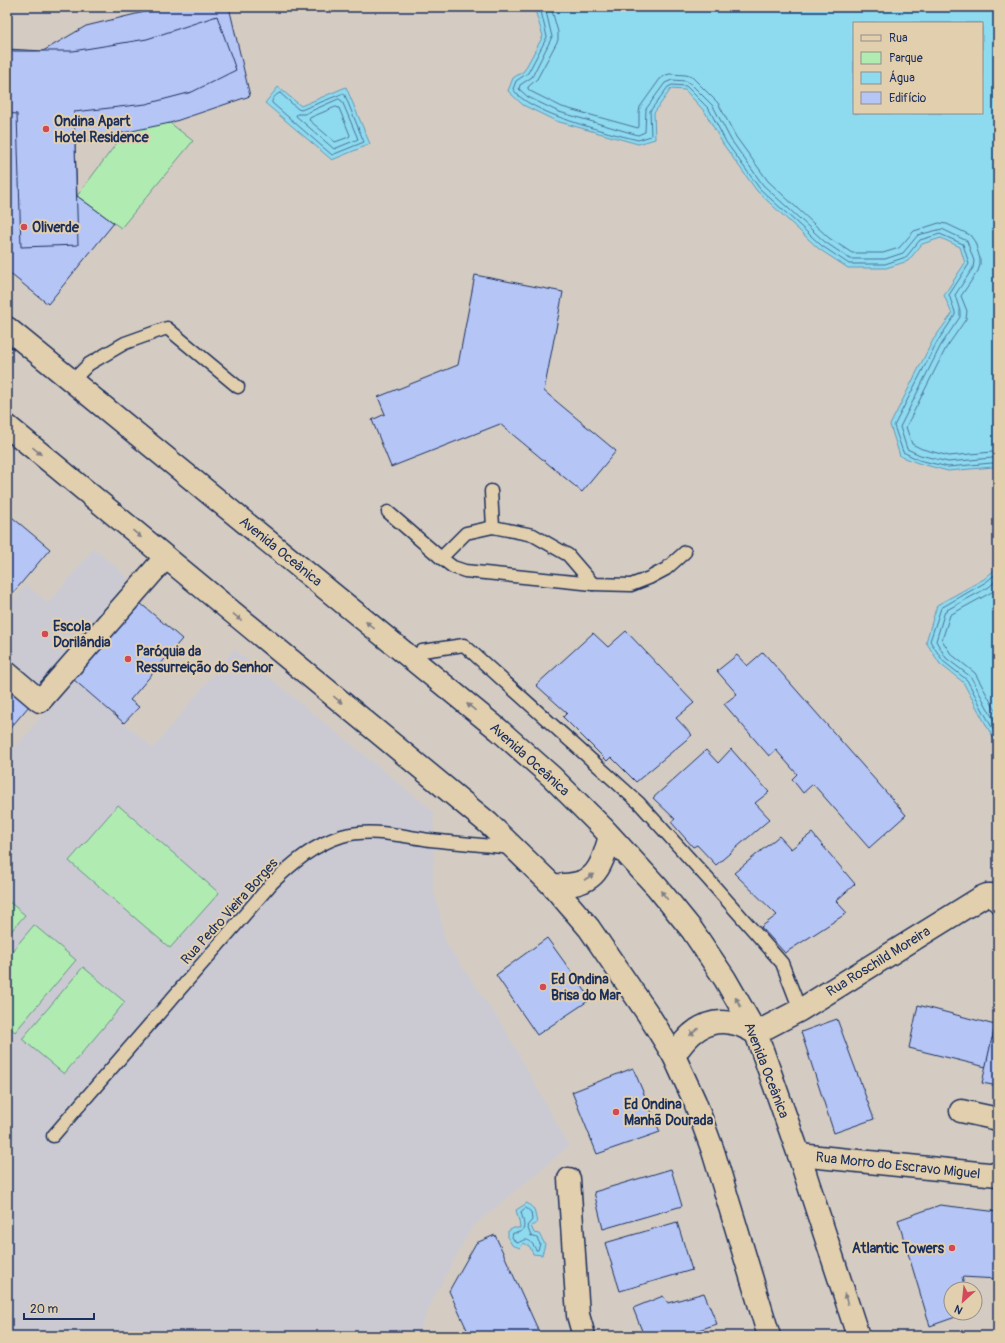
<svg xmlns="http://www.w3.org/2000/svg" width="1005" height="1343" font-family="Pangolin,sans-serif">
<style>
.built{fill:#cbcad2}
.green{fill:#b0ecb1;stroke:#668e88}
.water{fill:#8edaef;stroke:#6096b5;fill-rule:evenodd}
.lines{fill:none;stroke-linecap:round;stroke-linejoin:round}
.shore{stroke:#497398;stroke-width:1}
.building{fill:#b5c6f6;stroke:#1b2f5e}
.lane-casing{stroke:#1b2f5e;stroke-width:15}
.street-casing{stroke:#1b2f5e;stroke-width:25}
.primary-casing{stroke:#1b2f5e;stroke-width:25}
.lane{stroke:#e2cfad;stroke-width:12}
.street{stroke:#e2cfad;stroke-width:22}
.primary{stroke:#e2cfad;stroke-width:22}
.oneway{fill:#7e7f86}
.poi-dot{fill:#d1495b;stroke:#e2cfad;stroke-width:1.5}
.labels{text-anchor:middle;stroke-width:4;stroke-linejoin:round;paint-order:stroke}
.poi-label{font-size:14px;font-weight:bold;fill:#1b2f5e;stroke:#e2cfad;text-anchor:start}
.street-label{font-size:14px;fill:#1b2f5e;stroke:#e2cfad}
</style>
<rect width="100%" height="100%" fill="#d4ccc3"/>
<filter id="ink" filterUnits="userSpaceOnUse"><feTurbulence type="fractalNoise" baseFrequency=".025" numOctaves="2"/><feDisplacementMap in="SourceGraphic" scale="8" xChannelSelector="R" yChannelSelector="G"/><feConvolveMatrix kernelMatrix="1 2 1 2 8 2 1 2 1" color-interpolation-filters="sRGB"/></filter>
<g filter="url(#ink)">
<g class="built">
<polygon points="94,548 129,579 38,686 7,660 7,608 26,584 48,603"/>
<polygon points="234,649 434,812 433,885 446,943 503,1026 569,1146 472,1227 434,1297 417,1336 7,1336 7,757 73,679 153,748"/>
</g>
<g class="green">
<polygon points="146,104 193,141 121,228 77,196"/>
<polygon points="118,805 219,893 170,948 69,861"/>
<polygon points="7,900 25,915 7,936"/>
<polygon points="34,925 76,960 15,1032 7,1025 7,957"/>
<polygon points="83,967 125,1002 64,1074 22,1039"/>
</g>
<g class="water">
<path d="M534 7H998V469L993 467 948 471 918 463 900 456 890 425 933 340 952 314 944 295 965 263 960 247 941 238 922 244 908 261 886 268H848L819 249 757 191 723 144 705 112 685 90 671 89 654 113 655 139 638 144 556 121 523 105 508 91 513 78 524 71 543 36ZM854 23H982V113H854Z"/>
<polygon points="278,87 301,106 346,87 370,144 332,160 265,103"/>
<polygon points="998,567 998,747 963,682 940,664 926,642 937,605 984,579"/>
<polygon points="527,1203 534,1209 537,1223 531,1226 534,1233 539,1234 545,1244 542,1255 533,1254 530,1247 524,1243 520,1248 512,1245 508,1238 508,1231 514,1228 520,1228 519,1221 516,1210"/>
</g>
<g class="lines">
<g class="shore">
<path d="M540 7 547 37 528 73 516 81 513 89C527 113 609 133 638 140L651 136 650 111 668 87 672 85 686 86 709 109 726 142 760 189 822 246 849 264H885L906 257 920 240 940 234 963 244 969 264 949 295 955 312V315L937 342 894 426 903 452 919 460 948 467 992 463 998 465"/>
<polyline points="545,7 552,37 532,77 520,85 519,89 528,97 559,112 638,135 645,132 646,109 665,83 672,80 686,81 691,84 713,106 731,140 763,185 825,242 850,259 885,259 903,253 918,235 942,229 967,241 974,261 973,268 955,295 960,311 960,317 941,345 900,427 907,449 920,455 948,462 992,458 998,459"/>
<polyline points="551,7 558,32 558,40 537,79 528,87 528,89 532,92 562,107 638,128 639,127 639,113 640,107 660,79 666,75 670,74 686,75 692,77 718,103 736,137 768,181 829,238 852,253 883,253 899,248 914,231 939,223 947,224 970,235 975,242 980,259 980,265 978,271 961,296 967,311 966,319 946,348 906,427 912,444 922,449 949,456 992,452 998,453"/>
<path d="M280 93 298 109 301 110 344 93 364 142 332 155 272 103C271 100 276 94 280 93Z"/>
<polygon points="339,99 342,101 358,139 356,140 334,149 296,116 297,114 304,114"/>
<polygon points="336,107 339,108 350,135 349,137 335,142 309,120 310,118"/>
<polyline points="998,572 986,582 941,608 930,641 943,661 967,680 998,739"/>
<polyline points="998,579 989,587 945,611 936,641 946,658 971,677 998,728"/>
<polyline points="998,587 992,592 950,615 942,640 951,654 975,673 998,715"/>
<path d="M526 1208 531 1212 532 1220 527 1226 531 1236 537 1238 540 1244 538 1250H536C531 1240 527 1237 518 1243L515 1242 512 1237 513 1233C515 1233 517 1233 519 1232 528 1231 522 1217 521 1212Z"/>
</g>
</g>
<g class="building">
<polygon points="165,7 229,7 250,96 170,123 75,143 77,196 114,223 48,304 8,272 7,263 7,49 43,51 86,26"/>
<polygon points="217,16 236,70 192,92 146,104 74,112 78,245 21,247 17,114 7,113 7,51 73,51 147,39"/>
<polygon points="475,275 563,292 544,391 616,451 582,492 500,424 391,467 372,420 385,414 378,397 458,365"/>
<polygon points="7,513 50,549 7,600"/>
<polygon points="139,602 182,639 130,700 139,707 124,723 73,679"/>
<polygon points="626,631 694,703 676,718 692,735 636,782 611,757 607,761 563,717 567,713 536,685 593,633 608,647"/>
<polygon points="763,652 906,815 869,848 813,784 803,793 792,779 797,774 776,750 769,756 724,704 737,694 717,671 737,655 747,666"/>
<polygon points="8,689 29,706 7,732 7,690"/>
<polygon points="731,749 769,792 755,803 770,819 716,865 697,845 693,847 671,822 675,819 653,798 706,750 718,763"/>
<polygon points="812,833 855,884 836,901 847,913 785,953 761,927 777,915 734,873 779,836 791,849"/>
<polygon points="547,938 591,999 537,1035 496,975"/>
<polygon points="918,1005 995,1025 986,1067 909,1048"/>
<polygon points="837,1019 874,1119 834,1133 801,1032"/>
<polygon points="992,1038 998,1040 998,1086 982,1083"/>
<polygon points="633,1068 660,1132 597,1154 572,1092"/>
<polygon points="671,1169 682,1206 603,1229 594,1192"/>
<polygon points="940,1205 998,1212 998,1279 962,1277 965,1289 951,1289 951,1313 967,1313 930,1326 898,1220"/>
<polygon points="677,1222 692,1270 620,1291 605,1243"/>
<polygon points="495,1235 541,1336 470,1336 449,1291 476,1243"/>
<polygon points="704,1293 717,1324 680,1336 644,1336 633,1308 663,1296 668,1303"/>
</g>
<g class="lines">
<g class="lane-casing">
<g id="lane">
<polyline points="72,381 89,364 125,343 167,328 238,387"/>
<polyline points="491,491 493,527"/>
<polyline points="388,512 441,558 453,567 465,571 593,584 631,585 649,578 666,569 685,552"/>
<polyline points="441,558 466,533 493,527 533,535 568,555 593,584"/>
<polyline points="411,658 422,651 464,645 639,803 708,879 782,963 800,1010"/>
<path d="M53 1136 272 883C293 863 313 845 342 836 371 828 401 836 430 840 457 843 485 845 512 848"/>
</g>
</g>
<g class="street-casing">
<g id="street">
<polyline points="7,673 40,701 165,558"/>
<polyline points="756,1033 800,1010 982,897 987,895 992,895 998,901"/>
<polyline points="961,1111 998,1119"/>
<polyline points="799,1155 998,1175"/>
<polyline points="569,1179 578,1315 584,1336"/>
</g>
</g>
<g class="primary-casing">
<g id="primary">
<polyline points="7,328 499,730 552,777 602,827 657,887 692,930 725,979 756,1033 799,1155 858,1336"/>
<polyline points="7,426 488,823 552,885 589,928 648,1014 674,1056 695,1102 713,1151 769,1336"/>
<path d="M552 885C594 887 600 872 610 836"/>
<path d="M674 1056C688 1033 707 1016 736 1024 743 1026 750 1030 756 1033"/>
</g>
</g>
<use href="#lane" class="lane"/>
<use href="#street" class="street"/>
<use href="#primary" class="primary"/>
</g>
<defs><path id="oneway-solid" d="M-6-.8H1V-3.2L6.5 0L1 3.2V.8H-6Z"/></defs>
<g class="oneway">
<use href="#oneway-solid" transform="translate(37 451) rotate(40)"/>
<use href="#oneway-solid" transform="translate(137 534) rotate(40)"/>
<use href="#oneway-solid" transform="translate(237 617) rotate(39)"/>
<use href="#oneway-solid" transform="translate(370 625) rotate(-141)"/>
<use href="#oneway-solid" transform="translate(338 700) rotate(39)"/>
<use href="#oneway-solid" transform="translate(471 707) rotate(-141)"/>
<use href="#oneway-solid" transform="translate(589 877) rotate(-33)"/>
<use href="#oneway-solid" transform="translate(664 895) rotate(-128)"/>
<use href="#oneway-solid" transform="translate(738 1002) rotate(-119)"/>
<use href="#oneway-solid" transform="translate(694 1032) rotate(140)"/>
<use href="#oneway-solid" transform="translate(846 1299) rotate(-108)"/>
</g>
</g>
<g class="poi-dot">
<circle cx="46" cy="129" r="4"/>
<circle cx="24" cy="227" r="4"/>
<circle cx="45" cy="634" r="4"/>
<circle cx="128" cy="659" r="4"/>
<circle cx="543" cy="987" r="4"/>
<circle cx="616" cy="1112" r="4"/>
<circle cx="952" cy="1248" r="4"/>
</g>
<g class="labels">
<g class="poi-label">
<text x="54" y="126">Ondina Apart<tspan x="54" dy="16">Hotel Residence</tspan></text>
<text x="32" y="232">Oliverde</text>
<text x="53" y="631">Escola<tspan x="53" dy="16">Dorilândia</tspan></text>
<text x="136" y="656">Paróquia da<tspan x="136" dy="16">Ressurreição do Senhor</tspan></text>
<text x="551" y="984">Ed Ondina<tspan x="551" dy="16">Brisa do Mar</tspan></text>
<text x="624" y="1109">Ed Ondina<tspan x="624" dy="16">Manhã Dourada</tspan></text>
<text x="944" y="1253" text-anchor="end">Atlantic Towers</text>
</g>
<g class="street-label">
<text transform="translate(281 551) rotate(39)" y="5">Avenida Oceânica</text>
<text transform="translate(530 759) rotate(42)" y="5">Avenida Oceânica</text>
<text transform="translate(229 911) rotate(-48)" y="5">Rua Pedro Vieira Borges</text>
<text transform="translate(878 961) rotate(-32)" y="5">Rua Roschild Moreira</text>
<text transform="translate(767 1070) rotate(69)" y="5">Avenida Oceânica</text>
<text transform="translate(898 1165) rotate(6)" y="5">Rua Morro do Escravo Miguel</text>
</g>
</g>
<rect width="1005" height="1343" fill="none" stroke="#e2cfad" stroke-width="24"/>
<rect x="12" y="12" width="981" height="1319" fill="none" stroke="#1b2f5e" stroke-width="1.5" filter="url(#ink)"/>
<rect x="853" y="22" width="130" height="92" fill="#e2cfad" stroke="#928f8d"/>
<rect x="861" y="35" width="20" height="6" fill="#e2cfad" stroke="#928f8d"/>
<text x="889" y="42" font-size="12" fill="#1b2f5e">Rua</text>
<rect x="861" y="52" width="20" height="12" fill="#b0ecb1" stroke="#928f8d"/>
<text x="889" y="62" font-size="12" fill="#1b2f5e">Parque</text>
<rect x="861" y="72" width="20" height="12" fill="#8edaef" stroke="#928f8d"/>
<text x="889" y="82" font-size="12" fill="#1b2f5e">Água</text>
<rect x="861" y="92" width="20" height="12" fill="#b5c6f6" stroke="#928f8d"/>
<text x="889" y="102" font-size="12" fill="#1b2f5e">Edifício</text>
<g transform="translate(963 1301) rotate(207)"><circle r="19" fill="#e2cfad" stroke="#928f8d"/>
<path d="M0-3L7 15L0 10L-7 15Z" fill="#d1495b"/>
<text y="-6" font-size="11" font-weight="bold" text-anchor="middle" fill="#1b2f5e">N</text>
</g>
<path d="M24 1313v6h70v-6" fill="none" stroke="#1b2f5e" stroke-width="2"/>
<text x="30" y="1313" font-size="12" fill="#1b2f5e" stroke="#e2cfad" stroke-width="3" paint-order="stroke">20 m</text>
</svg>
